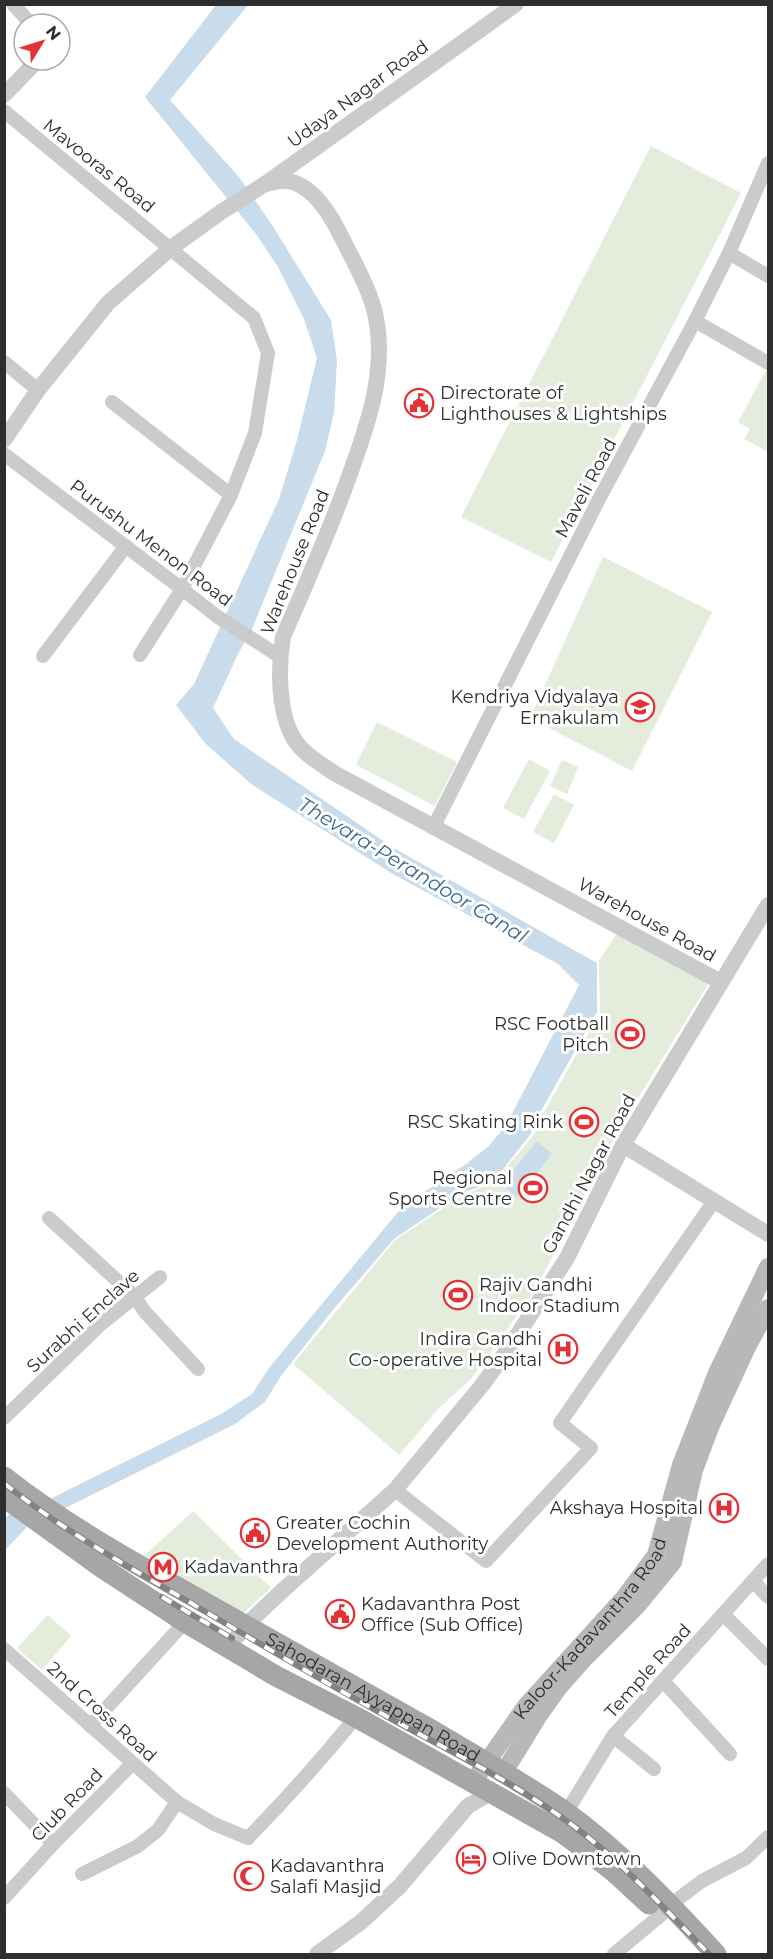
<svg xmlns="http://www.w3.org/2000/svg" width="773" height="1959" font-family="Montserrat,sans-serif">
<style>
.green{fill:#e4ecdc}
.water{fill:#c8dceb}
.lines{fill:none;stroke-linecap:round;stroke-linejoin:round}
.minor{stroke:#cbcbcb;stroke-width:14}
.tertiary{stroke:#cbcbcb;stroke-width:16}
.secondary{stroke:#b8b8b8;stroke-width:18}
.primary{stroke:#a6a6a6;stroke-width:21}
.rail-casing{stroke:#838383;stroke-width:6}
.rail{stroke:#fff;stroke-width:4;stroke-dasharray:11;stroke-linecap:butt}
.labels{text-anchor:middle;stroke-width:6;stroke-linejoin:round;paint-order:stroke}
.street-label{font-size:18px;fill:#2e2e2e;stroke:#fff}
.poi-label{font-size:18px;fill:#2e2e2e;stroke:#fff;text-anchor:start}
.water-label{font-size:20px;font-style:italic;fill:#3d6b90;stroke:#fff}
</style>
<rect width="100%" height="100%" fill="#fff"/>
<g class="green">
<polygon points="651,146 741,193 551,562 461,517"/>
<polygon points="766,370 768,371 768,452 744,439 750,429 738,422"/>
<polygon points="603,557 712,612 632,771 530,718"/>
<polygon points="377,722 457,762 435,806 356,765"/>
<polygon points="529,759 550,771 524,819 503,808"/>
<polygon points="562,760 578,767 567,794 550,786"/>
<polygon points="554,794 574,805 554,843 533,832"/>
<polygon points="617,933 709,983 619,1129 534,1292 471,1379 438,1409 399,1455 293,1364 395,1240 463,1195 494,1182 533,1136 540,1119 600,1013 599,961"/>
<polygon points="193,1511 271,1588 242,1614 144,1556"/>
<polygon points="48,1615 71,1636 42,1670 17,1648"/>
</g>
<g class="water">
<polygon points="216,5 248,5 170,100 239,177 272,225 331,320 337,361 334,413 325,451 252,629 238,654 213,708 234,739 392,847 597,963 597,1012 537,1118 530,1135 493,1182 462,1193 394,1239 332,1311 281,1376 265,1402 235,1424 27,1527 5,1550 5,1519 10,1513 44,1502 221,1414 252,1394 269,1368 402,1207 466,1164 489,1146 506,1125 579,985 558,964 393,874 251,784 205,743 176,705 194,684 279,499 297,440 317,358 304,319 278,267 256,234 145,97"/>
<polygon points="537,1141 552,1154 517,1197 502,1184"/>
</g>
<g class="lines">
<g class="minor">
<polyline points="13,4 31,24"/>
<polyline points="4,111 254,318 268,353 255,433 231,495 182,589 140,655"/>
<polyline points="729,253 768,276"/>
<polyline points="695,321 768,363"/>
<polyline points="4,362 38,390"/>
<polyline points="112,402 231,495"/>
<polyline points="4,454 182,589 218,617 279,656"/>
<polyline points="43,656 126,546"/>
<polyline points="433,828 599,499 695,321 729,253 768,163"/>
<polyline points="49,1218 134,1296 145,1312 198,1369"/>
<polyline points="4,1418 101,1324 160,1277"/>
<polyline points="395,1490 486,1561 591,1448 560,1423 714,1201"/>
<polyline points="754,1582 768,1597"/>
<polyline points="723,1614 768,1659"/>
<path d="M4 1649 177 1802 214 1824 248 1838C286 1799 322 1759 356 1717"/>
<polyline points="664,1682 730,1754"/>
<polyline points="90,1726 185,1622"/>
<polyline points="613,1736 654,1769"/>
<polyline points="4,1793 53,1844"/>
<polyline points="566,1813 613,1736 768,1564"/>
<polyline points="82,1874 138,1846 158,1830 177,1802"/>
<polyline points="4,1898 53,1844 132,1764"/>
<polyline points="670,1905 702,1881 746,1858 768,1837"/>
<polyline points="614,1954 661,1915"/>
</g>
<g class="tertiary">
<polyline points="4,95 38,60"/>
<path d="M265 184C272 183 281 180 288 181 313 185 330 214 340 234 352 258 372 293 376 318 387 374 366 430 347 482 328 535 305 586 283 637 278 667 278 713 294 739 303 754 320 763 334 773L721 982"/>
<polyline points="4,440 38,390 108,303 171,248 221,212 265,184 328,139 516,4"/>
<polyline points="623,1145 768,1234"/>
<polyline points="228,1648 246,1625 282,1591 395,1490 483,1384 511,1345 567,1258 623,1145 768,905"/>
<polyline points="317,1954 361,1922 400,1886 468,1806 492,1792"/>
</g>
<g class="secondary">
<polyline points="504,1772 539,1715 559,1687 581,1662 636,1607 673,1562 694,1470 711,1425 747,1347 768,1308"/>
<path id="s1" d="M473 1782 526 1706 624 1598 656 1555 681 1465 717 1373 768 1267"/>
</g>
<g class="primary">
<path id="s2" d="M4 1477C60 1521 122 1556 184 1591 267 1637 350 1684 433 1731 477 1757 522 1782 564 1811 621 1852 669 1903 716 1954"/>
<polyline points="4,1497 101,1567 185,1622 276,1676 356,1717 563,1833 612,1870 649,1904"/>
</g>
<g class="rail-casing">
<g id="rail">
<path d="M4 1483C62 1530 127 1566 191 1603 258 1643 326 1683 395 1721 454 1753 516 1784 571 1824 622 1862 665 1909 709 1954"/>
<polyline points="162,1597 232,1638"/>
</g>
</g>
<use href="#rail" class="rail"/>
</g>
<defs>
<g id="civic-ring" transform="scale(1.5)"><circle r="9.5" fill="#fff" stroke="#e43135" stroke-width="1.5"/><path d="M-.6-6.5H3V-4.5H.6V-3L4-1V1h2V6H-6V1h2V-1L-.6-3ZM-1.2 2.5V6h2.4V2.5Z" fill="#e43135"/></g>
<g id="school-ring" transform="scale(1.5)"><circle r="9.5" fill="#fff" stroke="#e43135" stroke-width="1.5"/><path d="M0-5L7-2L0 1L-7-2ZM-4 1L0 2.5L4 1V4Q0 6-4 4Z" fill="#e43135"/></g>
<g id="stadium-ring" transform="scale(1.5)"><circle r="9.5" fill="#fff" stroke="#e43135" stroke-width="1.5"/><path d="M0-5a6.5 5 0 1 0 0 10a6.5 5 0 1 0 0-10ZM-3.5-1.8h7v3.6h-7Z" fill="#e43135"/></g>
<g id="hospital-ring" transform="scale(1.5)"><circle r="9.5" fill="#fff" stroke="#e43135" stroke-width="1.5"/><path d="M-5-5h3v3.5h4V-5h3V5h-3V1.5h-4V5h-3Z" fill="#e43135"/></g>
<g id="metro-ring" transform="scale(1.5)"><circle r="9.5" fill="#fff" stroke="#e43135" stroke-width="1.5"/><path d="M-5.5 5V-5H-3L0 0L3-5H5.5V5H3V-.5L0 4L-3-.5V5Z" fill="#e43135"/></g>
<g id="hotel-ring" transform="scale(1.5)"><circle r="9.5" fill="#fff" stroke="#e43135" stroke-width="1.5"/><path d="M-6-4.5h1.5V1H6V5H4.5V3h-9V5H-6ZM-4 0a1.8 1.8 0 1 1 3.6 0ZM.5 0V-2.5h3Q6-2.5 6 0Z" fill="#e43135"/></g>
<g id="mosque-ring" transform="scale(1.5)"><circle r="9.5" fill="#fff" stroke="#e43135" stroke-width="1.5"/><path d="M3.5-4.9A6 6 0 1 0 3.5 4.9A5 5 0 1 1 3.5-4.9Z" fill="#e43135"/></g>
</defs>
<g fill-rule="evenodd">
<use href="#civic-ring" x="419" y="403"/>
<use href="#school-ring" x="640" y="707"/>
<use href="#stadium-ring" x="630" y="1034"/>
<use href="#stadium-ring" x="584" y="1122"/>
<use href="#stadium-ring" x="533" y="1188"/>
<use href="#stadium-ring" x="458" y="1295"/>
<use href="#hospital-ring" x="563" y="1349"/>
<use href="#hospital-ring" x="724" y="1508"/>
<use href="#civic-ring" x="255" y="1533"/>
<use href="#metro-ring" x="163" y="1567"/>
<use href="#civic-ring" x="340" y="1614"/>
<use href="#hotel-ring" x="471" y="1859"/>
<use href="#mosque-ring" x="249" y="1876"/>
</g>
<g class="labels">
<g class="street-label">
<text transform="translate(358 94) rotate(-36)" y="6">Udaya Nagar Road</text>
<text transform="translate(99 166) rotate(39)" y="6">Mavooras Road</text>
<text transform="translate(586 488) rotate(-62)" y="6">Maveli Road</text>
<text transform="translate(151 543) rotate(37)" y="6">Purushu Menon Road</text>
<text transform="translate(295 562) rotate(-68)" y="6">Warehouse Road</text>
<text transform="translate(647 920) rotate(29)" y="6">Warehouse Road</text>
<text transform="translate(589 1174) rotate(-62)" y="6">Gandhi Nagar Road</text>
<text transform="translate(83 1321) rotate(-42)" y="6">Surabhi Enclave</text>
<text dy="6" stroke="none"><textPath href="#s1" startOffset="194">Kaloor-Kadavanthra Road</textPath></text>
<text transform="translate(648 1671) rotate(-48)" y="6">Temple Road</text>
<text dy="6" stroke="none"><textPath href="#s2" startOffset="430">Sahodaran Ayyappan Road</textPath></text>
<text transform="translate(102 1712) rotate(42)" y="6">2nd Cross Road</text>
<text transform="translate(67 1805) rotate(-46)" y="6">Club Road</text>
</g>
<g class="poi-label">
<text x="440" y="399">Directorate of<tspan x="440" dy="21">Lighthouses &amp; Lightships</tspan></text>
<text x="619" y="703" text-anchor="end">Kendriya Vidyalaya<tspan x="619" dy="21">Ernakulam</tspan></text>
<text x="609" y="1030" text-anchor="end">RSC Football<tspan x="609" dy="21">Pitch</tspan></text>
<text x="563" y="1128" text-anchor="end">RSC Skating Rink</text>
<text x="512" y="1184" text-anchor="end">Regional<tspan x="512" dy="21">Sports Centre</tspan></text>
<text x="479" y="1291">Rajiv Gandhi<tspan x="479" dy="21">Indoor Stadium</tspan></text>
<text x="542" y="1345" text-anchor="end">Indira Gandhi<tspan x="542" dy="21">Co-operative Hospital</tspan></text>
<text x="703" y="1514" text-anchor="end">Akshaya Hospital</text>
<text x="276" y="1529">Greater Cochin<tspan x="276" dy="21">Development Authority</tspan></text>
<text x="184" y="1573">Kadavanthra</text>
<text x="361" y="1610">Kadavanthra Post<tspan x="361" dy="21">Office (Sub Office)</tspan></text>
<text x="492" y="1865">Olive Downtown</text>
<text x="270" y="1872">Kadavanthra<tspan x="270" dy="21">Salafi Masjid</tspan></text>
</g>
<g class="water-label">
<text transform="translate(413 870) rotate(31)" y="7">Thevara-Perandoor Canal</text>
</g>
</g>
<rect width="773" height="1959" fill="none" stroke="#2e2e2e" stroke-width="12"/>
<g transform="translate(42 42) rotate(52)"><circle r="28" fill="#ffffff" stroke="#ababab" stroke-width="1.5"/>
<path d="M0-4.5L10 22L0 15L-10 22Z" fill="#e43135"/>
<text y="-9" font-size="16" font-weight="bold" text-anchor="middle" fill="#2e2e2e">N</text>
</g>
</svg>
